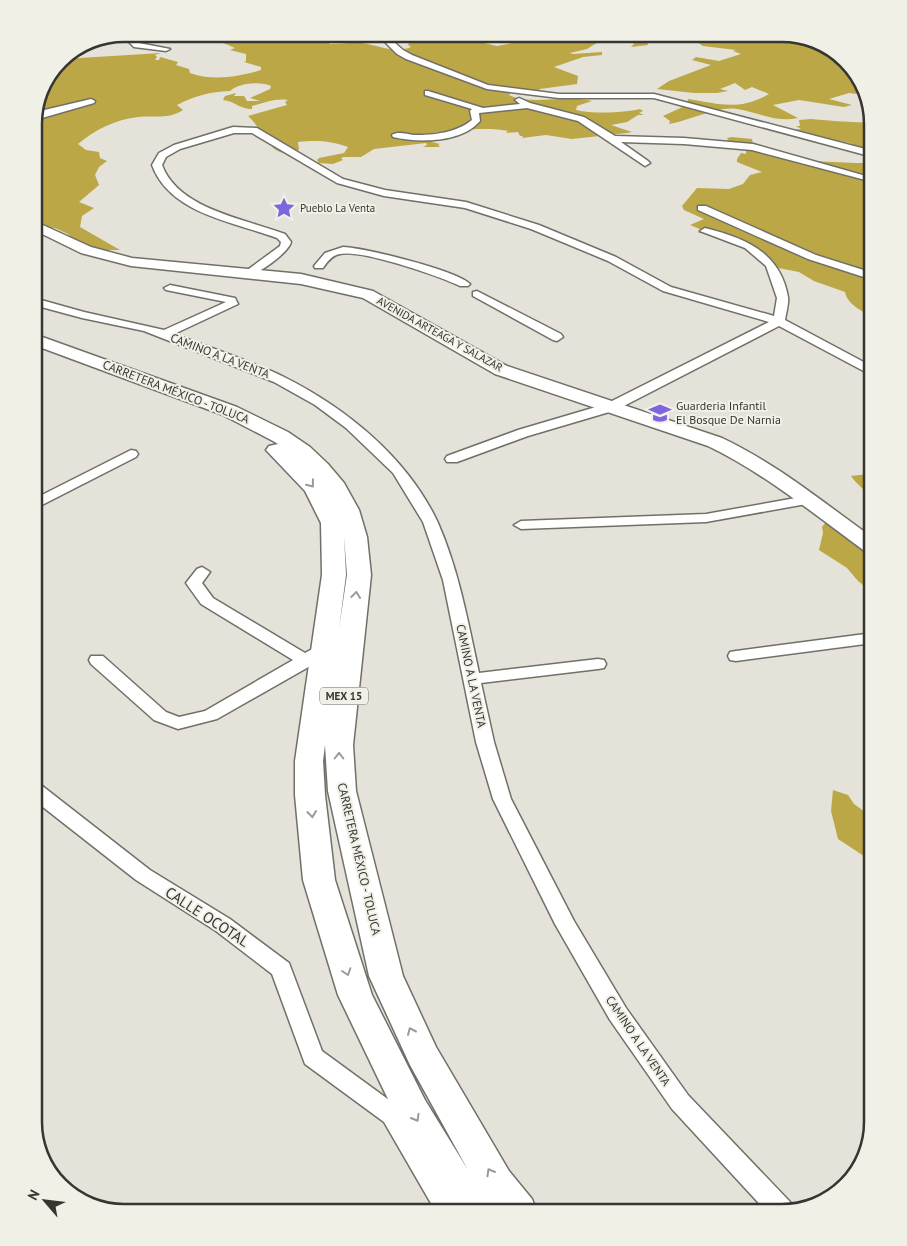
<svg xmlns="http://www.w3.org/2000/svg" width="907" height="1246" font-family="'PT Sans',sans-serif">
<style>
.forest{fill:#bca746}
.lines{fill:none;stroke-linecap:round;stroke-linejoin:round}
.street-casing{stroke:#717068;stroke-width:3}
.secondary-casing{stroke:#717068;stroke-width:3}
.primary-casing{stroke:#717068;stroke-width:3}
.street{fill:#fff;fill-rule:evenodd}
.secondary{fill:#fff;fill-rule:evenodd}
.primary{fill:#fff;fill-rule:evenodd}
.oneway{stroke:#9a9a98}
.labels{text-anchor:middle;stroke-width:4;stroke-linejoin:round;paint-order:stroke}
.far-poi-label{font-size:11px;fill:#363532;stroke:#f1f0e7;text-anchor:start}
.far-street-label{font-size:11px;fill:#363532;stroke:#f1f0e7}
.shield{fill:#f1f0e7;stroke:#6e6d68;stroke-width:1}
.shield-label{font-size:11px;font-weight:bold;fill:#363532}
.street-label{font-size:12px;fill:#363532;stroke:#f1f0e7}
.poi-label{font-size:12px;fill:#363532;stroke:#f1f0e7;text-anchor:start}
.near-street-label{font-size:15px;fill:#363532;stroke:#f1f0e7}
.rim{fill:none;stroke:#363532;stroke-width:2.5}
</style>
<rect width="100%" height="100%" fill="#e4e2d9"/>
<g class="forest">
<path d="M189 34H315L312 35 314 37 326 40 330 44C340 44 352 42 362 43 378 45 394 54 411 47L408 45 410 41H416L411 39 427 34H487L476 36 472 40 497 46 559 34 624 37 627 34 660 38 647 40 648 45 631 47 634 44 632 41 603 39 587 49 570 53 573 54 602 52V55L583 57 554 67 578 76 577 84 540 89 536 92V95L510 93 509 95C531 106 567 94 592 101L577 106 576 110C591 114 625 113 640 109L643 111 639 113 644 115H638L627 122 611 125 632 132 627 133 572 139 546 135 522 138 523 136H520L518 132 506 133 508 131C492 127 451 129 435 135L438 132 417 135 430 138 432 142 440 144 438 145 440 147H423L427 145 426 143 374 149 361 157H344L341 158 343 160 333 164 319 163 317 160 319 158 344 153 348 147C331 141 317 140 298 142L299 150C270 163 265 131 249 117L248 116 287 105 285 102 288 100C275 98 264 103 252 106V109C240 109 234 101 223 100L225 96 236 93 234 96H244L247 101H260L250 98 270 89 271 86C261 81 238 83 230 91 209 92 197 95 177 105L183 110C168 120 154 115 138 117 117 119 94 130 78 144L86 150 99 152 100 158 107 161 99 167 95 175 99 185 79 202 94 208 82 216 80 227 120 250H105L74 241 68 234 55 228 34 226V118L43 85 63 59 161 53 155 55 157 57 155 60H159L160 57 178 62 176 65 189 69 190 73C211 81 240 77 261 70V67L244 62 246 61V54L230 50 235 48C216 39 207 37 185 37Z"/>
<path d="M672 34H788L828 46 861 79 865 95 849 93 829 99 852 105 844 107 799 100 773 105 798 118C777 123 757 112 737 109 716 106 690 121 669 124L670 121 663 116 687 105 688 99C720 104 739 111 769 94L752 87 745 90 735 83 720 89 728 91 717 93H694L657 89 669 81 711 65 692 60 696 57 719 61 741 54 733 51 736 50 703 46 697 42 678 37H659Z"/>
<path d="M811 119C832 121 851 122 873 123V319C864 311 847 305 845 292L814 281 799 272 773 267 738 244 713 237 712 233H698L702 230 690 225 704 219 684 210 682 206 697 188 729 189 743 184 750 175 762 172 737 162V159L741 153 746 154V150L726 146 729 142 727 138 732 137 752 139 753 145 811 161 856 163H865L871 158 856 150 855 146 850 143 787 130 801 129 796 126H800L799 120Z"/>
<path d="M869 474 873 476V506L868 501 870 497C865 489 857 485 851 476Z"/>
<polygon points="829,518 853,532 873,538 873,593 858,581 847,568 819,550 823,533 822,527"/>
<polygon points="833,790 848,795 854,804 872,817 873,862 838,839 831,811"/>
</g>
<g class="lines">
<g class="street-casing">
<g id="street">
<polygon points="132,34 140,34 134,38 139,43 170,49 166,51 134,47 125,38"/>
<polygon points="251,34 335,37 339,39 335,41 255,36"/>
<polygon points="377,34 385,34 403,50 412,55 488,85 559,94 654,94 873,151 873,157 654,98 559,98 487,89 406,59 397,54"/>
<path d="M428 91 483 108 520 104 515 100 519 98 530 103 584 117 615 136 684 138 753 144 873 178V182L752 150 684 144 621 142 648 161 650 163 645 166 578 121 527 108 479 113 480 121C461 143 419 143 393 137L392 135C397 131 407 134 414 135 434 135 456 133 472 120L470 111 472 109 425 95V91Z"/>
<polygon points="91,99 95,101 94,103 42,118 34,117 36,112"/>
<path d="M233 127 257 128 343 179 385 190 466 202 539 225 616 257 671 287 774 316 777 298 766 266 745 248 700 231 705 228C745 238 780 252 788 297 789 303 786 313 785 320L873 367V376L779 326 616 410 528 436 457 462H447L445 459 447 456 518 430 606 404 769 322 663 291 608 261 531 229 465 208 384 196 337 183 252 133H234L180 149 166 157 162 165C178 209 245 219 285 234L291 242C289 252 256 277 246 275V271L280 246 281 242 277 238C234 222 170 214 152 165L159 153 174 145Z"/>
<polygon points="698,206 706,206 816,255 873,273 873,280 808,259 698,210"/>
<path d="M343 247C365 248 456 270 470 284L468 286H460C439 276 361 249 340 254 332 255 327 262 323 268H315L314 266 325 253Z"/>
<path d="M170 285 235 298 238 304 174 334C210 348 249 360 284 377 346 408 408 458 438 523 459 571 468 622 479 673L598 659 604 660 606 664 604 668 598 669 481 683 494 742 511 799 574 921 626 1008 688 1095 792 1204 794 1209 783 1212H767L672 1109 610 1020 555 924 493 799 476 742 443 580 423 522 393 473 346 428 315 405 274 382 144 331 82 318 34 305V298L84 312 164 330 226 302 166 290 164 288Z"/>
<polygon points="477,291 561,334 563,337 557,341 553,340 473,296 473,292"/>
<polygon points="131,450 136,451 138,454 136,457 34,509 34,499"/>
<polygon points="807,496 814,500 812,503 706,522 521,529 514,525 521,521 706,514"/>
<polygon points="202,567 210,572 202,583 213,598 305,653 316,647 328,647 330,651 312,665 217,719 178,729 154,720 91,664 89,660 91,656 103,656 166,712 179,717 205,711 293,660 201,604 186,583 197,569"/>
<polygon points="873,633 873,643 736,661 730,660 728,656 730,652 736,651"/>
<polygon points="34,784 41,785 150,870 230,919 289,963 322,1051 400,1108 463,1212 436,1212 384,1122 305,1064 272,974 216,931 136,880 34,800"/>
</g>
</g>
<g class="secondary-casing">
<path id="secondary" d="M34 221 91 247 132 258 301 274 373 291 507 366 722 438C777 464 824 503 873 538V554L866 552C815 515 766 474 708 446L495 374 363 298 301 284 131 266 81 253 34 230Z"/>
</g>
<g class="primary-casing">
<path id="primary" d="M34 334 237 407 288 432 310 447 328 464 344 483 359 510 367 537 371 575 353 745 356 791 403 976 436 1047 509 1171 532 1199 537 1212H495L488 1203 492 1212H452L399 1122 338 995 303 880 295 795V761L322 575 321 523 305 491 266 450 269 446 278 444 273 441 223 415 34 345ZM344 536 347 575 339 629 346 575ZM325 745 328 791 369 976 410 1065 468 1170 425 1100 372 995 335 880 325 795 323 761Z"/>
</g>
<use href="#street" class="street"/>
<use href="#secondary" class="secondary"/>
<use href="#primary" class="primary"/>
</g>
<defs><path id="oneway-chevron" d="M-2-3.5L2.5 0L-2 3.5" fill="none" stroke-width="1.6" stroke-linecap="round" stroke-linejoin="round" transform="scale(1.25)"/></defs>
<g class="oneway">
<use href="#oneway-chevron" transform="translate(311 484) rotate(52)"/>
<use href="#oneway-chevron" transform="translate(356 595) rotate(-83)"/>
<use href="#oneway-chevron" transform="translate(339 756) rotate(-90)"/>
<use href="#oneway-chevron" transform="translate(312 814) rotate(84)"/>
<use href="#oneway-chevron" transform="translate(347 972) rotate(72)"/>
<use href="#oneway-chevron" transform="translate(411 1031) rotate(-114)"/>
<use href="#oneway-chevron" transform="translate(416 1118) rotate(60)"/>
<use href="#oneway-chevron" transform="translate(490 1172) rotate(-120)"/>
</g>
<defs>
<g id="sight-bare" transform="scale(1.725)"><path d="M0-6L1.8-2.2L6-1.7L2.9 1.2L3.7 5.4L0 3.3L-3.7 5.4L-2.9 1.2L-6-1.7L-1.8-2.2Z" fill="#7e64df" stroke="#f1f0e7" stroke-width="2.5" paint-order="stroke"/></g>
<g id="school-bare" transform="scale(1.725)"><path d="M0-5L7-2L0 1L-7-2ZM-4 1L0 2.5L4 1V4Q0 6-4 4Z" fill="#7e64df" stroke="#f1f0e7" stroke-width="2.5" paint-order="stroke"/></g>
</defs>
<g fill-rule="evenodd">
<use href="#sight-bare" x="284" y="208"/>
<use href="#school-bare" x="660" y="413"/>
</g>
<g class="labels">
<g class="far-poi-label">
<text x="300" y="212">Pueblo La Venta</text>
</g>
<g class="far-street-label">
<text transform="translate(440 334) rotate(29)" y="4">AVENIDA ARTEAGA Y SALAZAR</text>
</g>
<rect class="shield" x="320" y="687.5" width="48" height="17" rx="4"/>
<g class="shield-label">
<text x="344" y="700">MEX 15</text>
</g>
<g class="street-label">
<text transform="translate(220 356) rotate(21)" y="4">CAMINO A LA VENTA</text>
<text transform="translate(176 392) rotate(21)" y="4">CARRETERA MÉXICO - TOLUCA</text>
<text transform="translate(471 676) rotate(78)" y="4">CAMINO A LA VENTA</text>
<text transform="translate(359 859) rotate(77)" y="4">CARRETERA MÉXICO - TOLUCA</text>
<text transform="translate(638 1041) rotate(56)" y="4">CAMINO A LA VENTA</text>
</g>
<g class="poi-label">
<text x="676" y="410">Guarderia Infantil<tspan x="676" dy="14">El Bosque De Narnia</tspan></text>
</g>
<g class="near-street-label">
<text transform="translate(207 917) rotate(33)" y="5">CALLE OCOTAL</text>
</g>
</g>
<path d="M0 0H907V1246H0ZM124 42H782A82 82 0 0 1 864 124V1122A82 82 0 0 1 782 1204H124A82 82 0 0 1 42 1122V124A82 82 0 0 1 124 42Z" fill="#f1f0e7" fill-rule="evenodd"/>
<path class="rim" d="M124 42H782A82 82 0 0 1 864 124V1122A82 82 0 0 1 782 1204H124A82 82 0 0 1 42 1122V124A82 82 0 0 1 124 42Z"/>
<g transform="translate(45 1201) rotate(298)" stroke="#f1f0e7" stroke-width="4" paint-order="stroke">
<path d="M0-4L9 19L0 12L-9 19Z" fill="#363532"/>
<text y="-8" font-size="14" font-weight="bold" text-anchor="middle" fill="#363532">N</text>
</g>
</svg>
